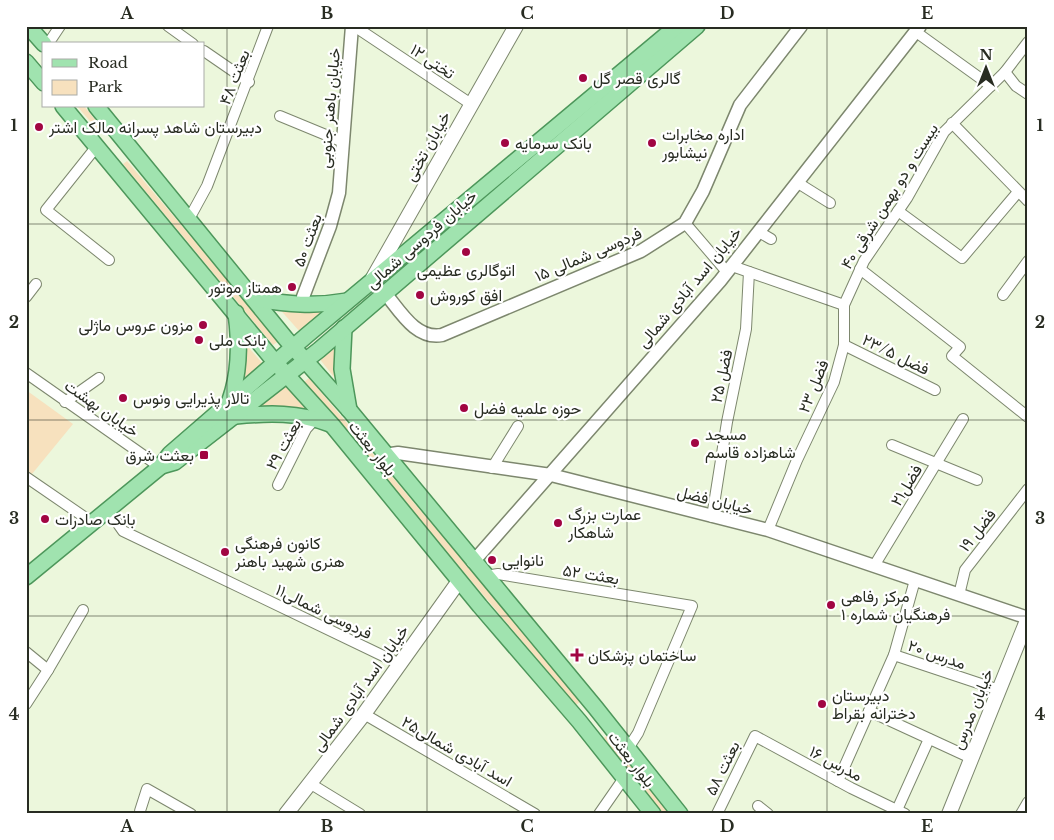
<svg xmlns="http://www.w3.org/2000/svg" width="1054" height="840" font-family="'Libre Baskerville',Vazirmatn,serif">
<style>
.green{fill:#f7e1be}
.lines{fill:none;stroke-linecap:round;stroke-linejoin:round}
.minor-casing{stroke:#7d876e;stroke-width:12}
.tertiary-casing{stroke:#7d876e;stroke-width:15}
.secondary-casing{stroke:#7d876e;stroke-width:16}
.primary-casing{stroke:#4d975b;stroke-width:18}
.minor{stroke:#fff;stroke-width:10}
.tertiary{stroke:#fff;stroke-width:12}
.secondary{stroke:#fff;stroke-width:14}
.primary{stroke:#a0e3af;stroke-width:15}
.grid{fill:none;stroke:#282c22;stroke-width:1;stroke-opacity:0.55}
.poi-dot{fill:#a10542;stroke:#fff;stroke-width:2}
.labels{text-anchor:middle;stroke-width:4.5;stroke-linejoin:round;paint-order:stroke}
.street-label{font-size:16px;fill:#282c22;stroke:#fff}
.poi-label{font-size:16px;fill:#282c22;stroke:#fff;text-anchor:start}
.neatline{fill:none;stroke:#282c22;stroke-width:2}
.grid-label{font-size:16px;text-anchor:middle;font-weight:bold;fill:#282c22}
</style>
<rect width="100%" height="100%" fill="#ecf7dc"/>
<g class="green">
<polygon points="77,106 84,106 104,131 100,133"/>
<polygon points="127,161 279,341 273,345 123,164"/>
<polygon points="276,305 327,310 301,333"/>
<polygon points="337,340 342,387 318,357"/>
<polygon points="244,342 263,364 240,383"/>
<polygon points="309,378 581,701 576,705 304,382"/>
<polygon points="285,385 308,412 256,409"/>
<polygon points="26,390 73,424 32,474 26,470"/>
<polygon points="607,736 671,814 662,814 602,739"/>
</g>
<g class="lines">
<g class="minor-casing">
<g id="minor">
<polyline points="168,26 193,44"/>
<polyline points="354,26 471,104"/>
<polyline points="916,32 991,86"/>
<polyline points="48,44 60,26"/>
<polyline points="204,51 249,82"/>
<polyline points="1005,72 1016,86 1028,94"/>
<polyline points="280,116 343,142"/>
<polyline points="952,123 1028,201"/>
<polyline points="97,146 46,210 109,260"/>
<polyline points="798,183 830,203"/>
<polyline points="898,211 962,258 1018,192"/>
<polyline points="189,219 207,186 268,26"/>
<polyline points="685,223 727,272"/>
<polyline points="759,232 771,239"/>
<polyline points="732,266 844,305"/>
<polyline points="860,269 960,347 952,356 1028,417"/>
<polyline points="1003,295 1028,261"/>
<polyline points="26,297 36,284"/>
<polyline points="844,345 935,390"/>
<polyline points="26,373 160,467"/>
<polyline points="65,402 99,378"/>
<polyline points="892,445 977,480"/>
<polyline points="492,468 518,426"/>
<polyline points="26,477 93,523"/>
<polyline points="278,485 306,429 315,419"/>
<polyline points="109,511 123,531 400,664"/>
<polyline points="712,517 727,422 746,329 749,272"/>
<polyline points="768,530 797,460 834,382 844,345 844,305 864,261 907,198 944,132 1005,72 1028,42"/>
<polyline points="874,566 963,419"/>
<polyline points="485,576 498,574 692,606 638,733 627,750"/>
<polyline points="959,595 965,570 1028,489"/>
<polyline points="26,652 48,670 26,704"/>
<polyline points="894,655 999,690"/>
<polyline points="48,670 83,610"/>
<polyline points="869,711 971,758"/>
<polyline points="364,714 535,814"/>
<polyline points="838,781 894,655 915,580"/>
<polyline points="311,784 360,814"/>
<polyline points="758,806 768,814"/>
<polyline points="897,810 929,739"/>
<polyline points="140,811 147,789 191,814"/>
<polyline points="599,814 624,778"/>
<polyline points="717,814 755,736 851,788 905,814"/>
<polyline points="1021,814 1028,802"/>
</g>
</g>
<g class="tertiary-casing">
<g id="tertiary">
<path d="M385 293C400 311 416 340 442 335L641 251 685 223 703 191 740 105 801 26"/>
<polyline points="303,297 330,226 339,193 352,26"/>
<polyline points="384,455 398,453 551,475 768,530 1028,618"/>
<polyline points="473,562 720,281 920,26"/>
</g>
</g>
<g class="secondary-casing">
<g id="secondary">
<polyline points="373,278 516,26"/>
<polyline points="286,814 364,714 459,581"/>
<polyline points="949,814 1028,618"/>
</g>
</g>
<g class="primary-casing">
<g id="primary">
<polyline points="28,26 44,44"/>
<polyline points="26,62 44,83"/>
<polyline points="63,106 275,362 332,425 480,606 579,721 653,814"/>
<polyline points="96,106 286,339 350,411 595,707 680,814"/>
<path d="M254 299C288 304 313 307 347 301"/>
<polyline points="344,328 342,369 349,410"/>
<path d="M230 400C240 372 240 343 236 313"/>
<path d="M236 416C269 413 298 412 330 424"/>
<polyline points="161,466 175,462 319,350 697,26"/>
<polyline points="26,577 160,467 170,454 306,336 677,26"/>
</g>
</g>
<use href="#minor" class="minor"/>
<use href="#tertiary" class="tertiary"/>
<use href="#secondary" class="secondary"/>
<use href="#primary" class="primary"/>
</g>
<path class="grid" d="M227 26V814M427 26V814M627 26V814M827 26V814M26 224H1028M26 420H1028M26 616H1028"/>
<g class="poi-dot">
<circle cx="583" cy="78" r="5"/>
<circle cx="39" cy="127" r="5"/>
<circle cx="505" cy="143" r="5"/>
<circle cx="652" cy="143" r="5"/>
<circle cx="466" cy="252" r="5"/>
<circle cx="292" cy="287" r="5"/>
<circle cx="420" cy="295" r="5"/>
<circle cx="203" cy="325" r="5"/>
<circle cx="199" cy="340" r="5"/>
<circle cx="123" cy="398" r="5"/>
<circle cx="464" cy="408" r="5"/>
<circle cx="695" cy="443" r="5"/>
<rect x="199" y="450" width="10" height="10" rx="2.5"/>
<circle cx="45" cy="519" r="5"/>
<circle cx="558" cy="523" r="5"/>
<circle cx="225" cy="552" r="5"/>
<circle cx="492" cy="560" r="5"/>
<circle cx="831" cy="605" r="5"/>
<path d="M574.5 647.5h5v5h5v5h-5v5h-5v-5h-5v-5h5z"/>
<circle cx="822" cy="704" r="5"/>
</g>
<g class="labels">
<g class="street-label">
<text transform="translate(433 61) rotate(34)" y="6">تختی ۱۲</text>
<text transform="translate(234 77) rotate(-69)" y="6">بعثت ۴۸</text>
<text transform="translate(329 108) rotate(-85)" y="6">خیابان باهنر جنوبی</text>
<text transform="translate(427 146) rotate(-61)" y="6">خیابان تختی</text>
<text transform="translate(889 196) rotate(-58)" y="6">بیست و دو بهمن شرقی ۴۰</text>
<text transform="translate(421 239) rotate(-41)" y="6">خیابان فردوسی شمالی</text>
<text transform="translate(307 240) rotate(-70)" y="6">بعثت ۵۰</text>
<text transform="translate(588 254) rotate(-23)" y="6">فردوسی شمالی ۱۵</text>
<text transform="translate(689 287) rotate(-50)" y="6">خیابان اسد آبادی شمالی</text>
<text transform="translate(896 354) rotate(26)" y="6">فضل ۲۳/۵</text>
<text transform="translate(721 376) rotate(-78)" y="6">فضل ۲۵</text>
<text transform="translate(813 386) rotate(-68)" y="6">فضل ۲۳</text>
<text transform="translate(102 408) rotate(35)" y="6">خیابان بهشت</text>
<text transform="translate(283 444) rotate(-61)" y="6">بعثت ۲۹</text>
<text transform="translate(373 448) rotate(51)" y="6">بلوار بعثت</text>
<text transform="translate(906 485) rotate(-59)" y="6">فضل۲۱</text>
<text transform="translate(715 500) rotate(14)" y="6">خیابان فضل</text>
<text transform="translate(977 530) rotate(-52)" y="6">فضل ۱۹</text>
<text transform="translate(591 574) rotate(9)" y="6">بعثت ۵۲</text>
<text transform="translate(324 611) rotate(26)" y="6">فردوسی شمالی۱۱</text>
<text transform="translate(937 654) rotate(19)" y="6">مدرس ۲۰</text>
<text transform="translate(360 688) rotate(-54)" y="6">خیابان اسد آبادی شمالی</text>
<text transform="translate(972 709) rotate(-68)" y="6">خیابان مدرس</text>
<text transform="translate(457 751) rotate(30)" y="6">اسد آبادی شمالی۲۵</text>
<text transform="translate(632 759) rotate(52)" y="6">بلوار بعثت</text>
<text transform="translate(836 763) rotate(28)" y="6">مدرس ۱۶</text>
<text transform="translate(722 768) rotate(-64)" y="6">بعثت ۵۸</text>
</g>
<g class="poi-label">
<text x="593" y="84">گالری قصر گل</text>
<text x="49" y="133">دبیرستان شاهد پسرانه مالک اشتر</text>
<text x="662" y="140">اداره مخابرات<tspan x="662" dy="18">نیشابور</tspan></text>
<text x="515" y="149">بانک سرمایه</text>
<text x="466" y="276" text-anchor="middle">اتوگالری عظیمی</text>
<text x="282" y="293" text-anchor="end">همتاز موتور</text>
<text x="430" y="301">افق کوروش</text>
<text x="193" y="331" text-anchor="end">مزون عروس ماژلی</text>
<text x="209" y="346">بانک ملی</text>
<text x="133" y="404">تالار پذیرایی ونوس</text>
<text x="474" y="414">حوزه علمیه فضل</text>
<text x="705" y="440">مسجد<tspan x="705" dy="18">شاهزاده قاسم</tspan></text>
<text x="194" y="461" text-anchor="end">بعثت شرق</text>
<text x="568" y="520">عمارت بزرگ<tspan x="568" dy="18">شاهکار</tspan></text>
<text x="55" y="525">بانک صادرات</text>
<text x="235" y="549">کانون فرهنگی<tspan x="235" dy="18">هنری شهید باهنر</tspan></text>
<text x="502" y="566">نانوایی</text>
<text x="841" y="602">مرکز رفاهی<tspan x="841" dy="18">فرهنگیان شماره ۱</tspan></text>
<text x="588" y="661">ساختمان پزشکان</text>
<text x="832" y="701">دبیرستان<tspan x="832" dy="18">دخترانه بقراط</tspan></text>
</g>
</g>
<rect width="1054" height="840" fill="none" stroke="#ffffff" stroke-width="55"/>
<rect x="42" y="42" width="162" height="65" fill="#ffffff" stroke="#a9aba7"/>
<rect x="52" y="59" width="25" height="8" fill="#a0e3af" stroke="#a9aba7"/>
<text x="88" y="68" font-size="15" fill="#282c22">Road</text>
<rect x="52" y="80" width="25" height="15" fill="#f7e1be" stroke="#a9aba7"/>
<text x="88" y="92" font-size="15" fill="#282c22">Park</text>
<g transform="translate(986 68)" stroke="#ffffff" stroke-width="4" paint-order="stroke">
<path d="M0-4L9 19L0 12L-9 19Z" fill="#282c22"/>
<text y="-8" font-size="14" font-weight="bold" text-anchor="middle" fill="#282c22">N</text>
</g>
<rect x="28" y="28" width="998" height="784" class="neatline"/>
<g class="grid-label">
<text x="127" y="19">A</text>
<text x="327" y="19">B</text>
<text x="527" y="19">C</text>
<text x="727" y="19">D</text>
<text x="927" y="19">E</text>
<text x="14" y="131">1</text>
<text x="1040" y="131">1</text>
<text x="14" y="328">2</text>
<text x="1040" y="328">2</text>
<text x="14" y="524">3</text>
<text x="1040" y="524">3</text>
<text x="14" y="720">4</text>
<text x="1040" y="720">4</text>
<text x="127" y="832">A</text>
<text x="327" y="832">B</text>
<text x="527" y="832">C</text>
<text x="727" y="832">D</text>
<text x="927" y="832">E</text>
</g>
</svg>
